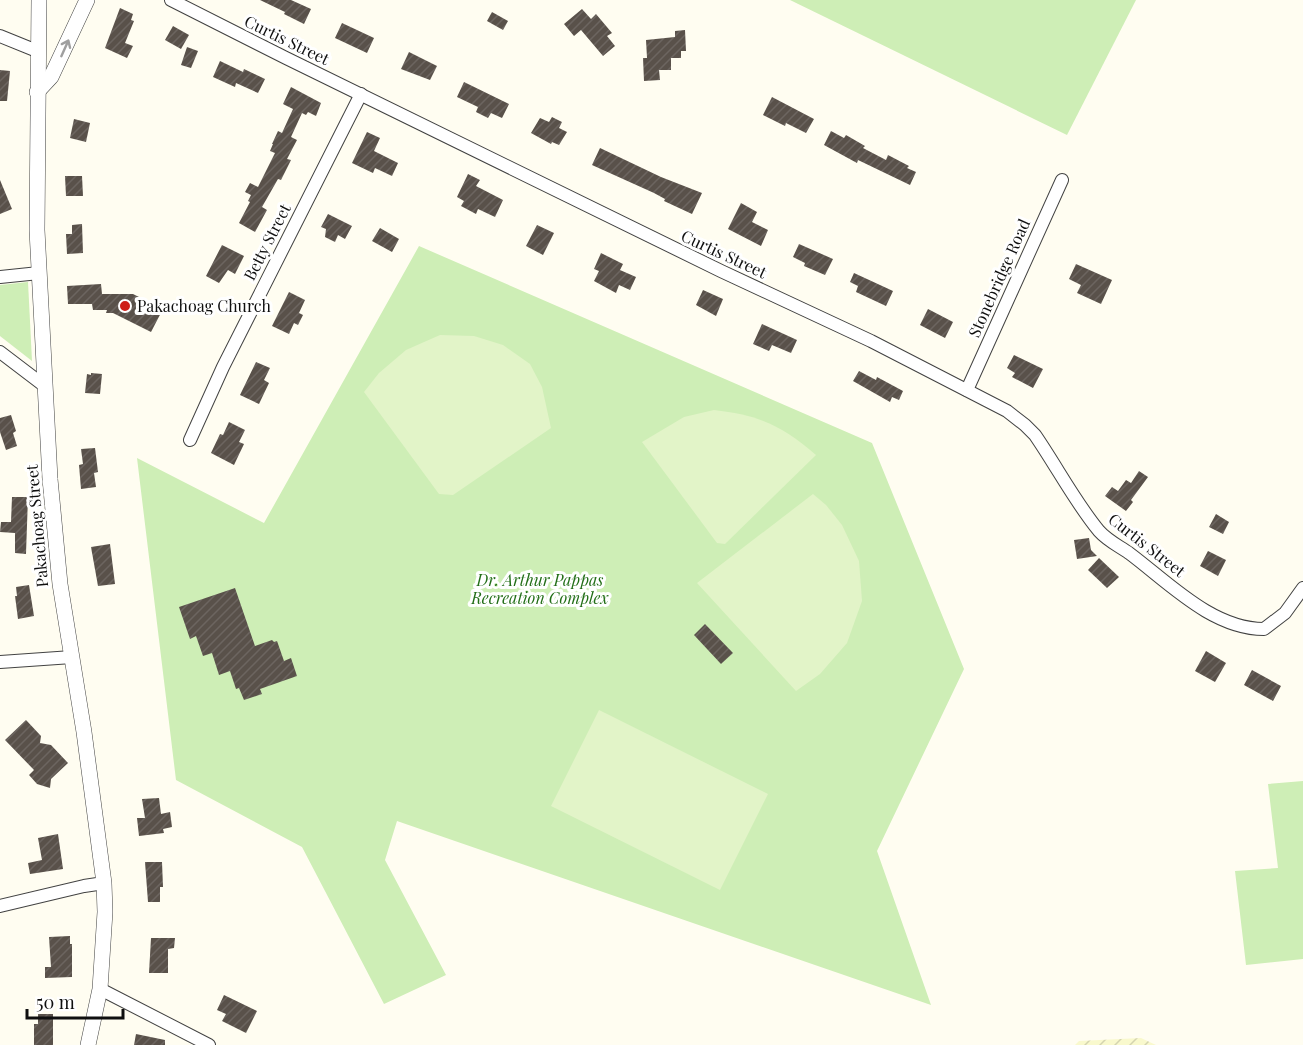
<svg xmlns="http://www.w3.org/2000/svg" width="1303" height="1045" font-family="'Playfair Display',serif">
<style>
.farmland{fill:url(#farmland-furrows)}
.grass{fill:#ceeeb6}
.pitch{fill:#e2f4c8}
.building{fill:url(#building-hatch)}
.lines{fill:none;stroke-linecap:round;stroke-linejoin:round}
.minor-casing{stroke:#424242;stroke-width:14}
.tertiary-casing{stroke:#424242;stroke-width:16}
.minor{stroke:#fff;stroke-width:12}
.tertiary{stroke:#fff;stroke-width:15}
.oneway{stroke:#9f9f9f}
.poi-dot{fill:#ce1e17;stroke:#fff;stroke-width:2}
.labels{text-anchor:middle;stroke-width:6;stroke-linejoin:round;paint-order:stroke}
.street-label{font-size:16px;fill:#0f0f0f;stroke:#fff}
.poi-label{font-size:16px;fill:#0f0f0f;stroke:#fff;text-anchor:start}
.park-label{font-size:16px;font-style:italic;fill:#226e17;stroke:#fff}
</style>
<defs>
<pattern id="farmland-furrows" width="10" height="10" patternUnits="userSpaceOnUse" patternTransform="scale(1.5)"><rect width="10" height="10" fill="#f9f9cd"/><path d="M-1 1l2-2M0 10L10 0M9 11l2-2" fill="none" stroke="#d4d4af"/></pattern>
<pattern id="building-hatch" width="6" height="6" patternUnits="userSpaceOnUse" patternTransform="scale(1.5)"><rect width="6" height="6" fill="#59514a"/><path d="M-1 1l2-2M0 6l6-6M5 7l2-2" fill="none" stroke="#6c6560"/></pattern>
</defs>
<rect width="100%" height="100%" fill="#fffdf1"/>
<polygon class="farmland" points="1141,1038 1156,1045 1075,1045 1079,1041"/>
<g class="grass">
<polygon points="790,0 1136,0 1067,135"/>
<polygon points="419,246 872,443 964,669 877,851 931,1005 397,821 385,860 446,975 384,1004 302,847 176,780 137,458 264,523"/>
<polygon points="28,282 32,361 0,336 0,285"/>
<polygon points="1303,781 1303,959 1246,965 1235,871 1278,868 1268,784"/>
</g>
<g class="pitch">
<polygon points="440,335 474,336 503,345 530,364 542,387 551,428 453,495 439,494 364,392 379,373 406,350"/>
<path d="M714 410C758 415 782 425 816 455L725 544 717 543 642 442 684 417Z"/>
<polygon points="813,494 826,505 842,525 859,561 862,601 847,643 820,674 796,691 697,583"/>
<polygon points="599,710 768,794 720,890 551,806"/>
</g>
<g class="building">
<polygon points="260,0 291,0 311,9 304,24 284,14 285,12"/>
<polygon points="120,8 133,14 131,20 134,21 125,43 133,46 127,58 105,48"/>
<polygon points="582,9 591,19 596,14 612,33 607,36 615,46 603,56 581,30 574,36 564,24"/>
<polygon points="492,12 508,21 503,30 487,21"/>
<polygon points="342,23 374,38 367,53 335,38"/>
<polygon points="173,26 189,35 181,49 165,40"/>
<polygon points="685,30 686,51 681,51 681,58 671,58 671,70 659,70 660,80 644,81 643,58 647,58 646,40 675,37 675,31"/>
<polygon points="187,47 198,51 191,68 181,65"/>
<polygon points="409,52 437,66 430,80 401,69"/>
<polygon points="220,61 243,72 244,69 265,79 258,93 236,83 235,87 213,77"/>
<polygon points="0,70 10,71 7,101 0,101"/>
<polygon points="464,82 509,104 502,118 491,113 488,118 476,112 478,107 457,97"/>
<polygon points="291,87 321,103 316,116 308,112 306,115 302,113 291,137 297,140 287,159 291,160 281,180 278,179 262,207 267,210 255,232 239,223 250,202 248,201 251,195 245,192 250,183 258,187 275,153 270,151 273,144 272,144 278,131 282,133 293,109 283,104"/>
<polygon points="772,97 814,119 806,133 786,123 785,126 763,115"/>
<polygon points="552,117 562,122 559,128 567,132 559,145 552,142 551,144 531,133 540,118 549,122"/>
<polygon points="74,119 90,123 86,142 70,138"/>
<polygon points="831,131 844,138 846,135 865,146 863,148 886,160 888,155 909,166 907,168 916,172 910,185 858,160 857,163 824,145"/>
<polygon points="367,132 380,138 374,151 398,163 392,176 375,168 373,173 352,163"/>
<polygon points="600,148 661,177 702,193 692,214 664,201 665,199 654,193 592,165"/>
<polygon points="468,174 480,180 476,186 503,200 495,217 478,209 476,214 461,206 464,201 457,197"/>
<polygon points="65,176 82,176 83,196 66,196"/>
<polygon points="0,180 12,209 0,214"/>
<polygon points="741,203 757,212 752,222 768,230 761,246 728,229"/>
<polygon points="328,214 352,226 345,239 338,235 335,242 325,237 326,229 321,227"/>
<polygon points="82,224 83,253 67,254 66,234 72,234 72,225"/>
<polygon points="537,225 554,233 543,255 526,246"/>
<polygon points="380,228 399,239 392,252 372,241"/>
<polygon points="799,244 833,259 825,275 804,266 805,263 793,257"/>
<polygon points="222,245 244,256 235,274 228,270 219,283 206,276"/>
<polygon points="601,253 623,264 620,270 636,277 630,290 619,285 616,293 594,281 599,271 594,269"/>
<polygon points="1076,264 1112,280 1101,304 1077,293 1081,285 1069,279"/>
<polygon points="854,273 893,291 886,306 856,292 858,286 850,282"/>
<polygon points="101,284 102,294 133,294 163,309 151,332 113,313 106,313 107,310 93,310 92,304 68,304 67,286"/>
<polygon points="703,290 723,299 716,316 696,305"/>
<polygon points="289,292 305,300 299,313 303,315 298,325 294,323 289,334 272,326"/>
<polygon points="928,309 953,322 945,338 920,325"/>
<polygon points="762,324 797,340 791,353 772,345 769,351 753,344"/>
<polygon points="1014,355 1043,369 1033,388 1012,377 1015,373 1007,368"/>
<polygon points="256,362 270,368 264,380 269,383 259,404 240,395"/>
<polygon points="859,371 876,380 877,377 903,391 899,400 892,397 890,402 853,381"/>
<polygon points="91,373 102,374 100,394 85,393 87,374 91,375"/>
<polygon points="11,415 16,431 13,433 17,446 6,450 0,432 0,418"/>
<polygon points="229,422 245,430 239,442 244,444 234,465 211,453 220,434 223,435"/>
<polygon points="95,448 98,472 94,473 96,487 81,489 79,465 83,464 81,449"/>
<polygon points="1139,471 1148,477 1131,500 1133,502 1126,511 1105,496 1112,487 1118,491 1126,480 1131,483"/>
<polygon points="12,497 28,497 26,554 15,553 15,533 0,532 1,522 11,522"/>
<polygon points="1216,514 1229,522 1223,534 1209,527"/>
<polygon points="1089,538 1091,550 1097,556 1077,559 1074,540"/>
<polygon points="110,544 115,584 98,586 91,547"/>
<polygon points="1208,551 1226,560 1218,576 1200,566"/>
<polygon points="1099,558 1119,577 1107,588 1088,570"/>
<polygon points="29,585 34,616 18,619 15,596 17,596 16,587"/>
<polygon points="235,588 255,646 272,640 274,642 277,641 284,661 291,658 297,676 260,689 262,694 244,700 239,688 236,689 230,671 219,675 212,653 203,656 196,636 190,639 179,607"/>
<polygon points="705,624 733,653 721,664 694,635"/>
<polygon points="1206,651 1226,663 1215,682 1195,671"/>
<polygon points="1252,670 1281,686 1273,701 1244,685"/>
<polygon points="26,720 41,736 40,743 51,745 68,763 51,779 50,788 37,784 29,775 34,770 5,740"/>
<polygon points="159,798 161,814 170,812 172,827 163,829 164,833 139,836 137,818 145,818 142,799"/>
<polygon points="58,834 63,869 30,874 28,863 42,860 38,838"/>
<polygon points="145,862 162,862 163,887 160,887 160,902 148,902"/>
<polygon points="70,936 70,944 72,944 72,977 45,978 45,967 51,967 49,937"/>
<polygon points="151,938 175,938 174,948 168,949 168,973 149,973"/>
<polygon points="224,995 257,1011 246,1033 222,1021 226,1014 217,1010"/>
<polygon points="38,1014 53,1014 53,1045 34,1045 34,1024 38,1024"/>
<polygon points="136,1034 165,1040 165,1045 134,1045"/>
</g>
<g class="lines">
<g class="minor-casing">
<g id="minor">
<path d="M171 0 286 58 721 271 871 341 1007 411 1025 425 1035 435C1057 467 1075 502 1099 531 1108 541 1119 546 1129 553 1168 582 1212 629 1264 629L1285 613 1303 588"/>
<polyline points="0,36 37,51"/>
<polyline points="0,277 39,273"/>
<polyline points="0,352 46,387"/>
<polyline points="967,390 1062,180"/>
<polyline points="190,440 223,367 361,94"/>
<polyline points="0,662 72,657"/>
<polyline points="0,906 84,886 104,883"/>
<polyline points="100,989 209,1045"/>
</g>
</g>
<g class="tertiary-casing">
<g id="tertiary">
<polyline points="39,0 37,230 50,479 60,584 84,732 104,883 105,912 100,989 88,1045"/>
<polyline points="37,92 51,77 87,0"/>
</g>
</g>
<use href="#minor" class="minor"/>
<use href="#tertiary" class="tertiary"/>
</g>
<defs><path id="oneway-shaft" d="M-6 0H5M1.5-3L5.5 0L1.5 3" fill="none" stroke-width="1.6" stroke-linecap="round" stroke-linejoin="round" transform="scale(1.5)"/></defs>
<use class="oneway" href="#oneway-shaft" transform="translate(65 48) rotate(-66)"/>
<circle class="poi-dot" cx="125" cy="306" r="6"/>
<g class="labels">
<g class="street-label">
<text transform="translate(287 40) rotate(26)" y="6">Curtis Street</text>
<text transform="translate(267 242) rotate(-63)" y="6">Betty Street</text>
<text transform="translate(724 254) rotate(25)" y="6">Curtis Street</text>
<text transform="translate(999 278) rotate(-66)" y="6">Stonebridge Road</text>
<text transform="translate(37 526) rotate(-95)" y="6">Pakachoag Street</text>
<text transform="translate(1147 545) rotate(38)" y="6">Curtis Street</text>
</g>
<g class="poi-label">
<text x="137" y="312">Pakachoag Church</text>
</g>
<g class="park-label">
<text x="540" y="586">Dr. Arthur Pappas<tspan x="540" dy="18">Recreation Complex</tspan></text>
</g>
</g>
<path d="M27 1009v9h96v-9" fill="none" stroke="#0f0f0f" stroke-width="3"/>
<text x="36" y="1009" font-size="18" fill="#0f0f0f" stroke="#ffffff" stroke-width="4.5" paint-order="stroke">50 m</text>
</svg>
